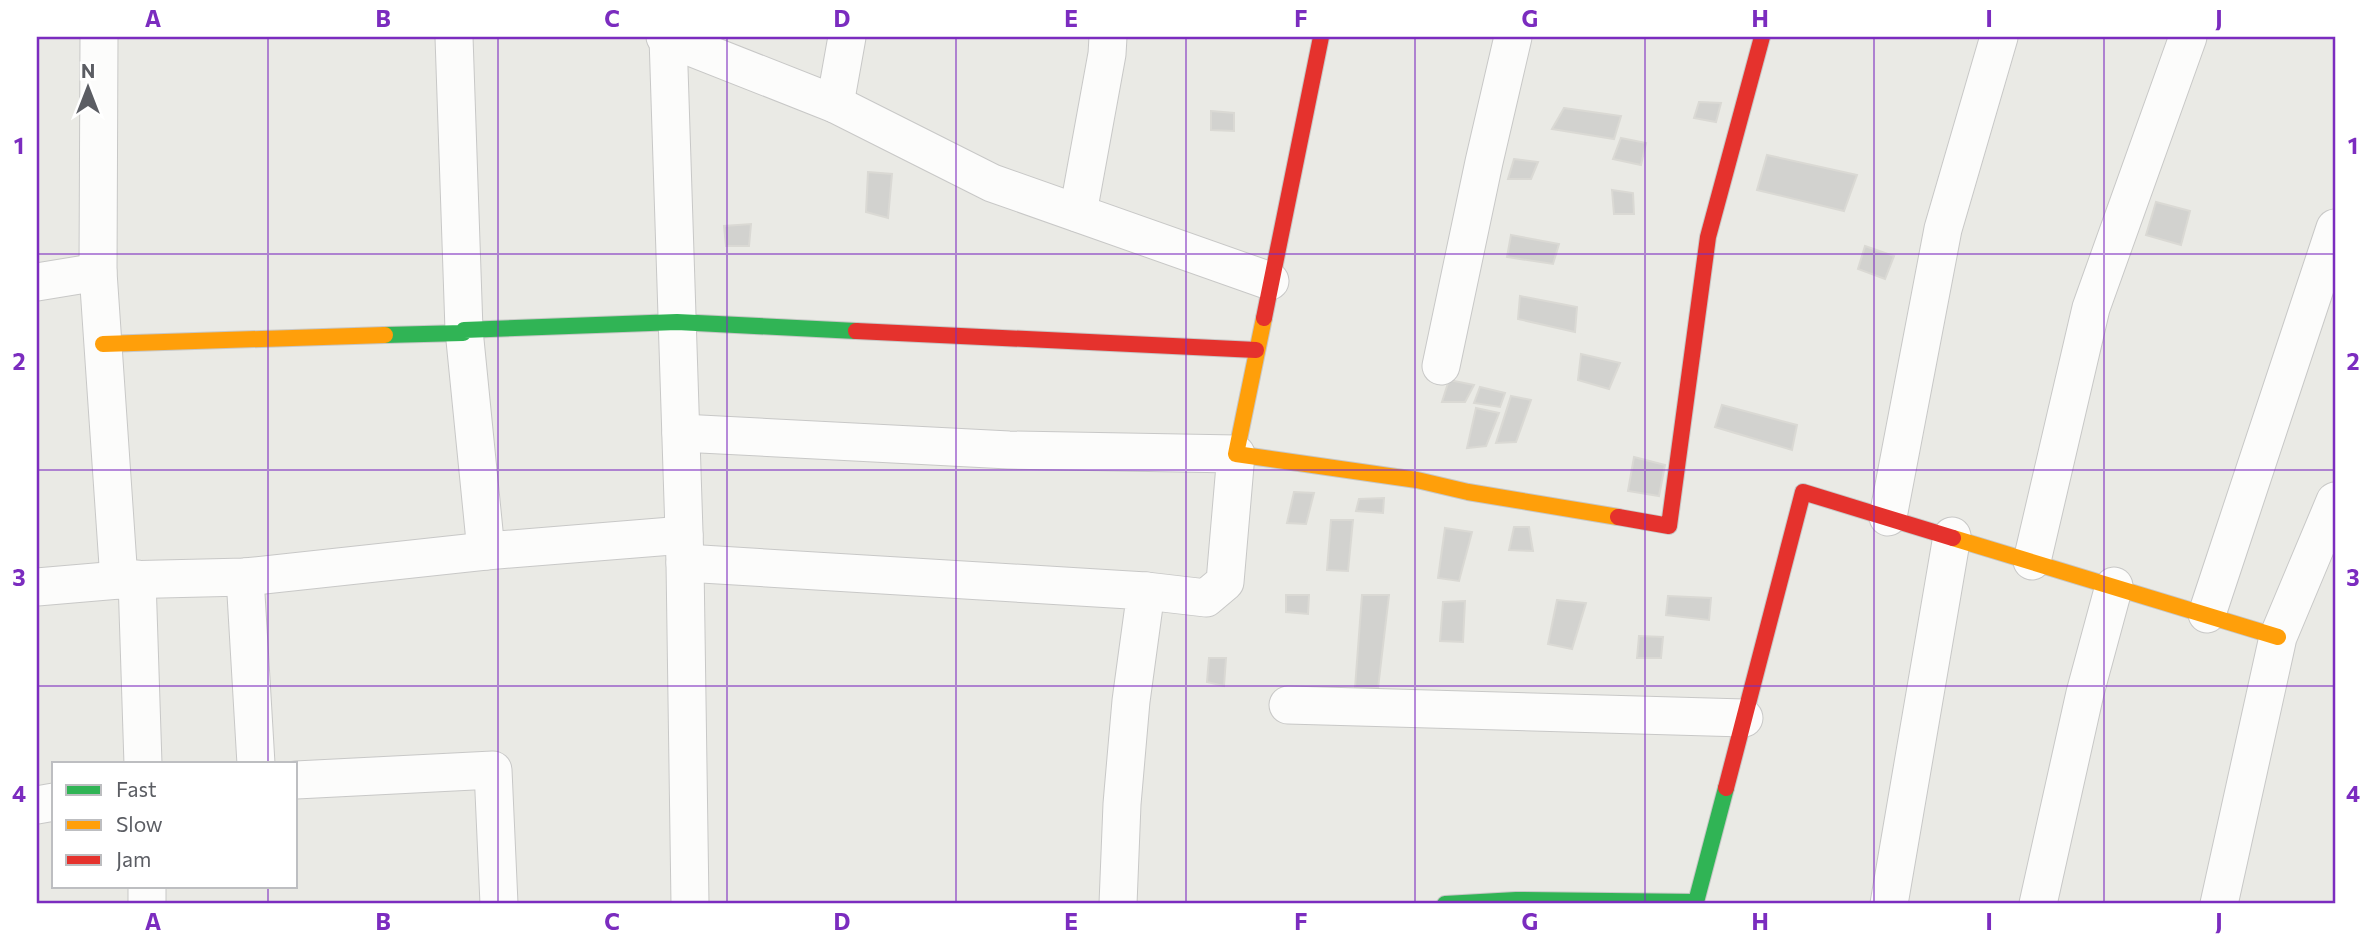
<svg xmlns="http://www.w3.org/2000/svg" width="2372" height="941" font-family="Commissioner,sans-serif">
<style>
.building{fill:#d2d2cf;stroke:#dad9d4;stroke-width:2}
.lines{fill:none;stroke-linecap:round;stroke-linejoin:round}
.street-casing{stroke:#c8c8c7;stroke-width:39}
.fast-casing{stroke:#c7c7c6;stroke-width:18}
.slow-casing{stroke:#c7c7c6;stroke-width:18}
.jam-casing{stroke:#c7c7c6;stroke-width:18}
.street{stroke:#fcfcfb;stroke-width:37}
.fast{stroke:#30b455;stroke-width:16}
.slow{stroke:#ff9f0a;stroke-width:16}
.jam{stroke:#e5322d;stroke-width:16}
.grid{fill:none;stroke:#7b2cbf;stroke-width:2;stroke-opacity:0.55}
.neatline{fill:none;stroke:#7b2cbf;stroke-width:2.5}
.grid-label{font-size:23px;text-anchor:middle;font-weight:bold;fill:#7b2cbf}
</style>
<rect width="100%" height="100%" fill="#eaeae5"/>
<g class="building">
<polygon points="1699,102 1721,103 1716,122 1694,118"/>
<polygon points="1564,108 1621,116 1614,139 1552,129"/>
<polygon points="1211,111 1234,113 1234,131 1211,130"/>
<polygon points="1621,138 1646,143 1641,165 1613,159"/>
<polygon points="1767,155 1857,175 1844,211 1757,190"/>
<polygon points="1514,159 1538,162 1531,179 1508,179"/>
<polygon points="868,172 892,174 888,218 866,212"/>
<polygon points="1612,190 1633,193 1634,214 1614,214"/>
<polygon points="2156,202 2190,211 2181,245 2146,235"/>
<polygon points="751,224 749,246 726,246 724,226"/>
<polygon points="1511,235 1559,244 1553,264 1507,257"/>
<polygon points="1865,246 1894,256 1885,279 1858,269"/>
<polygon points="1520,296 1577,307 1575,332 1518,319"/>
<polygon points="1581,354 1620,363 1609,389 1578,380"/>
<polygon points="1449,380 1474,385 1465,402 1442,402"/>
<polygon points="1480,387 1505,393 1500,407 1474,403"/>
<polygon points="1511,396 1531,400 1516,442 1496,443"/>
<polygon points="1722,405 1797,425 1792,450 1715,427"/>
<polygon points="1476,408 1499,413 1486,446 1467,448"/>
<polygon points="1634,457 1665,465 1659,496 1628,491"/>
<polygon points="1294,492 1314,493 1306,524 1287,523"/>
<polygon points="1384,498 1383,513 1356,511 1359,499"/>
<polygon points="1331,520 1353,520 1348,571 1327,570"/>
<polygon points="1514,527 1529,527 1533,551 1509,550"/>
<polygon points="1445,528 1472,532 1459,581 1438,578"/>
<polygon points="1286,595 1309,595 1308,614 1286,612"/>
<polygon points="1362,595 1389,595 1378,688 1355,688"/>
<polygon points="1668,596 1711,598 1709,620 1666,615"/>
<polygon points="1557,600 1586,603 1572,649 1548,644"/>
<polygon points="1465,601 1463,642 1440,641 1443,602"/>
<polygon points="1639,636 1663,637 1661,658 1637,658"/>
<polygon points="1209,658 1226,658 1224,686 1207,682"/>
</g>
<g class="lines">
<g class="street-casing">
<g id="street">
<polyline points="99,37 98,272 119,580"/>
<polyline points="454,37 464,330 486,551"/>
<polyline points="665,37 835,104 992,183 1270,281"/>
<polyline points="668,37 685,563 690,904"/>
<polyline points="835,104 847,37"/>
<polyline points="1078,213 1107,54 1108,37"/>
<polyline points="37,282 98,272"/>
<polyline points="1441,366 1484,162 1513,37"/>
<polyline points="681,433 1009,450 1236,454 1225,582 1206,598 1146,591"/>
<polyline points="1888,517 1943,229 1999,37"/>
<polyline points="2032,561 2091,308 2188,37"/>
<polyline points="685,563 1146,591 1131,701 1122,804 1118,904"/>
<polyline points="245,577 256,764"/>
<polyline points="137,579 143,764"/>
<polyline points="37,587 119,580 245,577 486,551 684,535"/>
<polyline points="2207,614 2335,228"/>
<polyline points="1288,705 1744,718"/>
<polyline points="296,780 493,770 499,904"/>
<polyline points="37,805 54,802"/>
<polyline points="147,887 147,904"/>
<polyline points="1889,904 1952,536"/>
<polyline points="2038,904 2085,693 2114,586"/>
<polyline points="2219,904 2278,637 2335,501"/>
</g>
</g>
<g class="fast-casing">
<g id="fast">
<polyline points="385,335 463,333 464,330 677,322 856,331"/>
<polyline points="1445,904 1516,900 1696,902 1726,788"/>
</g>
</g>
<g class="slow-casing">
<g id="slow">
<polyline points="1264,318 1236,454 1417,480 1468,492 1618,517"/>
<polyline points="103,344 385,335"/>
<polyline points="1953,538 2278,637"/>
</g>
</g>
<g class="jam-casing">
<g id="jam">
<polyline points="1264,318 1321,37"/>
<polyline points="856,331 1256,350"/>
<polyline points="1618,517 1669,526 1708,237 1762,37"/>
<polyline points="1726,788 1803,492 1953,538"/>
</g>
</g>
<use href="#street" class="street"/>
<use href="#fast" class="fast"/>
<use href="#slow" class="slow"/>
<use href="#jam" class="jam"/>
</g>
<path class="grid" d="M268 37V764M498 37V904M727 37V904M956 37V904M1186 37V904M1415 37V904M1645 37V904M1874 37V904M2104 37V904M37 254H2335M37 470H2335M37 686H2335M268 887V904"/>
<rect width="2372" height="941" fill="none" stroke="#ffffff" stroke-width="77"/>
<rect x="52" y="762" width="245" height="126" fill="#ffffff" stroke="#bdbec1" stroke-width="2"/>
<rect x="66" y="785" width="35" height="10" fill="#30b455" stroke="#bdbec1" stroke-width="2"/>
<text x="116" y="797" font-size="21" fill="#5b5d63">Fast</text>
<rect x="66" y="820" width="35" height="10" fill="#ff9f0a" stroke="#bdbec1" stroke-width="2"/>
<text x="116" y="832" font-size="21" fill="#5b5d63">Slow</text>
<rect x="66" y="855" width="35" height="10" fill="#e5322d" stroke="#bdbec1" stroke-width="2"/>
<text x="116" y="867" font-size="21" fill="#5b5d63">Jam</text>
<g transform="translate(88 88)" stroke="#ffffff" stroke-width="5" paint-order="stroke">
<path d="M0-5L12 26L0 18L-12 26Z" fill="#5b5d63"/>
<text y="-10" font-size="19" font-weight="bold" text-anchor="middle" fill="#5b5d63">N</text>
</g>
<rect x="38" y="38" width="2296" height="864" class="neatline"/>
<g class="grid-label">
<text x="153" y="27">A</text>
<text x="383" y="27">B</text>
<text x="612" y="27">C</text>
<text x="842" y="27">D</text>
<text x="1071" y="27">E</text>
<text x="1301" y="27">F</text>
<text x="1530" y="27">G</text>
<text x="1760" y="27">H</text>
<text x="1989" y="27">I</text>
<text x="2219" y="27">J</text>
<text x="19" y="154">1</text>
<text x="2353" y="154">1</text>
<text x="19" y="370">2</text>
<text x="2353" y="370">2</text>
<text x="19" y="586">3</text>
<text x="2353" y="586">3</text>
<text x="19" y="802">4</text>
<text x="2353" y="802">4</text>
<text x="153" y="930">A</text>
<text x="383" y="930">B</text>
<text x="612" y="930">C</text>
<text x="842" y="930">D</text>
<text x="1071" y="930">E</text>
<text x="1301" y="930">F</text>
<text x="1530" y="930">G</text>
<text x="1760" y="930">H</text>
<text x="1989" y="930">I</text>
<text x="2219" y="930">J</text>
</g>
</svg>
